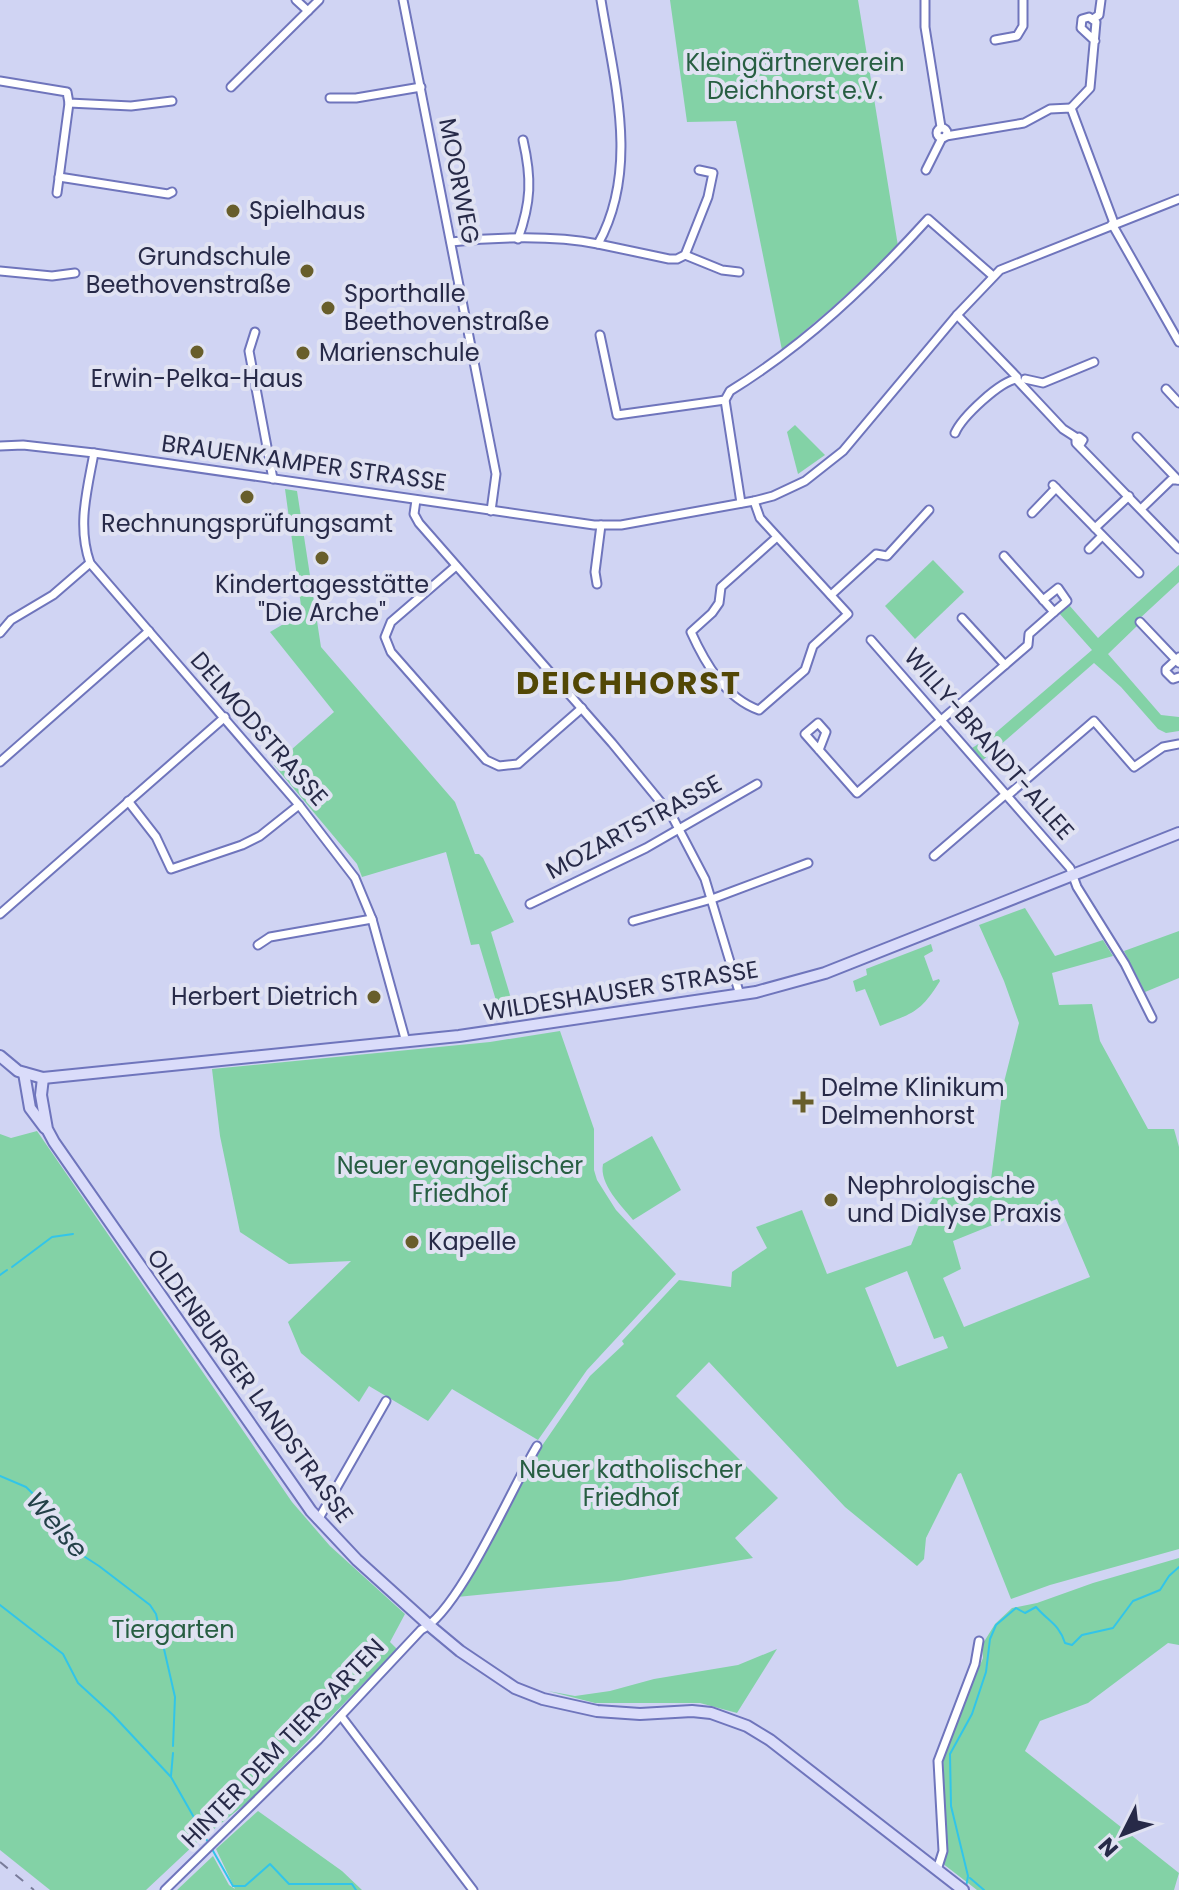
<svg xmlns="http://www.w3.org/2000/svg" width="1179" height="1890" font-family="Poppins,sans-serif">
<style>
.green{fill:#83d2a6;fill-rule:evenodd}
.lines{fill:none;stroke-linecap:round;stroke-linejoin:round}
.stream{stroke:#32c5e9;stroke-width:2}
.street-casing{stroke:#6f75bc;stroke-width:11}
.secondary-casing{stroke:#6f75bc;stroke-width:14}
.street{stroke:#fff;stroke-width:7}
.secondary{stroke:#dadcfa;stroke-width:10}
.rail{stroke:#797c9a;stroke-width:2;stroke-dasharray:10 10;stroke-linecap:butt}
.poi-dot{fill:#685e2b;stroke:#e0e2f2;stroke-width:3}
.labels{text-anchor:middle;stroke-width:8;stroke-linejoin:round;paint-order:stroke}
.park-label{font-size:24px;fill:#275e42;stroke:#e0e2f2}
.street-label{font-size:24px;fill:#272a48;stroke:#e0e2f2}
.poi-label{font-size:24px;fill:#272a48;stroke:#e0e2f2;text-anchor:start}
.water-label{font-size:26px;font-style:italic;fill:#234048;stroke:#e0e2f2}
.district-label{font-size:32px;font-weight:bold;letter-spacing:2px;fill:#524705;stroke:#e0e2f2}
</style>
<rect width="100%" height="100%" fill="#d0d4f3"/>
<g class="green">
<polygon points="670,0 858,0 898,246 834,306 782,350 736,121 687,122"/>
<polygon points="795,425 825,455 798,474 787,432"/>
<polygon points="285,489 297,491 321,647 455,802 475,854 479,854 483,858 514,922 491,932 516,1015 501,1017 479,944 471,945 446,852 362,877 357,864 274,765 334,712 270,632 302,613"/>
<polygon points="933,560 964,592 915,639 885,606"/>
<polygon points="1179,565 1179,582 1138,620 1137,626 1108,654 1161,715 1179,717 1179,731 1166,733 1158,729 1121,687 1094,663 983,760 972,748 993,735 1092,650 1059,613 1069,605 1098,638"/>
<path d="M1025 908 1055 956 1103 940 1113 956 1052 973 1059 1005 1092 1004 1100 1041 1148 1129H1174L1179 1147V1549L1050 1585 1011 1599 961 1473 958 1474 926 1538 924 1559 917 1566 845 1507 709 1362 676 1396 778 1498 735 1538 753 1558 619 1581 457 1597 517 1482 590 1376 624 1344 622 1341 679 1280 731 1287 732 1272 767 1248 756 1227 802 1210 827 1274 911 1245 925 1210 938 1191 989 1195 1003 1086 1019 1023 1004 981 979 925ZM1057 1199 1090 1277 964 1327 943 1278 961 1269 953 1241ZM907 1271 934 1339 943 1336 948 1348 897 1367 865 1288Z"/>
<polygon points="1179,931 1179,978 1145,992 1124,951"/>
<path d="M931 944 933 951 924 956 933 981 939 979 940 981C920 1013 913 1013 880 1026L865 989 856 992 853 981 867 975 866 969Z"/>
<polygon points="560,1031 594,1129 594,1170 597,1180 616,1210 676,1274 587,1370 538,1440 452,1389 428,1421 369,1386 359,1402 301,1353 288,1322 351,1261 289,1264 240,1232 220,1136 212,1069 490,1042"/>
<polygon points="37,1131 292,1502 330,1546 405,1614 390,1642 397,1649 249,1801 194,1845 146,1890 50,1890 0,1850 0,1134 11,1138"/>
<path d="M652 1136 681 1190 633 1220C621 1205 599 1184 603 1164Z"/>
<polygon points="1179,1558 1179,1645 1168,1643 1088,1703 1040,1721 1025,1751 1179,1873 1174,1890 977,1890 942,1863 946,1848 943,1755 983,1658 982,1645 995,1624 1012,1608 1037,1603 1093,1583"/>
<polygon points="777,1649 737,1713 700,1703 595,1703 548,1691 575,1696 610,1691 654,1679 738,1665"/>
<polygon points="258,1811 342,1871 362,1890 177,1890 213,1856 229,1885 235,1889 216,1849"/>
</g>
<g class="lines">
<g class="stream">
<polyline points="12,1267 52,1237 73,1234"/>
<polyline points="0,1275 7,1270"/>
<polyline points="0,1476 26,1487 50,1510 68,1546 99,1566 150,1605 156,1614 175,1697 173,1746"/>
<polyline points="0,1605 63,1654 78,1683 113,1715 171,1777 233,1886 245,1886 270,1864 289,1884 352,1884 356,1890"/>
<polyline points="171,1776 173,1753"/>
<polyline points="970,1878 984,1890"/>
<path d="M966 1887 968 1876 951 1806 950 1754 972 1714 986 1672 990 1639 996 1625 1016 1608 1025 1613 1036 1607C1049 1622 1059 1624 1065 1643L1072 1645 1082 1635 1113 1628 1133 1601 1160 1590 1169 1576 1179 1567"/>
</g>
<g class="street-casing">
<g id="street">
<polyline points="296,0 308,11"/>
<polyline points="403,0 496,474 491,511"/>
<polyline points="925,0 925,27 941,127"/>
<polyline points="1093,19 1099,15 1101,0"/>
<polyline points="995,40 1017,36 1023,26 1023,0"/>
<polyline points="0,81 67,92 69,103 131,106 172,101"/>
<polyline points="231,87 319,0"/>
<polyline points="330,98 356,98 421,87"/>
<polyline points="1071,108 1090,88 1096,22 1089,17 1082,19 1081,28 1095,41"/>
<circle cx="942" cy="133" r="5"/>
<polyline points="946,136 1024,123 1050,109 1071,108 1114,223"/>
<polyline points="926,170 942,138"/>
<polyline points="59,177 168,194 172,192"/>
<polyline points="57,193 69,103"/>
<polyline points="1112,224 1179,342"/>
<path d="M518 239C531 202 532 179 523 140"/>
<path d="M451 242C495 237 554 235 598 244 640 168 614 81 601 0"/>
<polyline points="598,244 669,259 677,259 685,255 708,197 713,173 699,170"/>
<polyline points="685,255 722,270 739,272"/>
<polyline points="0,271 52,276 75,273"/>
<polyline points="957,315 1017,377"/>
<polyline points="255,332 249,351 273,479"/>
<polyline points="600,335 617,415 725,400"/>
<polyline points="1025,379 1043,383 1094,362"/>
<polyline points="1018,381 1063,429 1077,438"/>
<polyline points="1166,389 1179,403"/>
<path d="M955 433C962 417 1000 381 1017 379"/>
<polyline points="1137,437 1178,480"/>
<polyline points="1080,445 1083,440 1079,437 1076,439 1076,443 1179,549"/>
<polyline points="0,446 23,445 94,453 594,525 621,525 754,501 773,496 805,481 843,451 957,315 1000,270 1179,199"/>
<path d="M94 453C87 491 77 526 90 563L299 805 355 878 372 919 406 1042"/>
<polyline points="1053,485 1139,573"/>
<polyline points="416,500 414,514 419,523 612,743 672,816 705,879 740,995"/>
<path d="M754 501 760 518 848 614 813 646 805 670 759 710C725 698 705 663 691 632L712 613 719 603 721 587 777 537"/>
<path d="M741 503 725 400 730 391C805 345 869 284 928 219L993 276"/>
<polyline points="1141,509 1171,480 1179,480"/>
<polyline points="1032,513 1056,488"/>
<polyline points="1095,528 1129,496"/>
<polyline points="1089,549 1102,536"/>
<polyline points="456,566 391,622 385,637 391,652 486,760 499,766 518,764 582,708"/>
<polyline points="597,584 595,572 601,525"/>
<polyline points="831,595 876,554 887,556 929,510"/>
<polyline points="1043,600 1058,588 1067,601 1054,612"/>
<polyline points="962,618 1005,665"/>
<polyline points="1140,622 1179,663"/>
<polyline points="0,633 11,620 53,595 90,563"/>
<polyline points="871,640 1070,868 1077,887 1125,964 1152,1018"/>
<polyline points="1179,657 1166,669 1166,672 1173,679 1179,677"/>
<polyline points="819,750 826,732 818,723 805,734 857,793 1028,645 1029,634 1054,612 1004,556"/>
<polyline points="0,762 149,631"/>
<polyline points="1007,796 1094,721 1134,767 1163,747 1179,744"/>
<polyline points="128,801 156,837 171,869 242,845 260,836 299,805"/>
<polyline points="934,856 1006,794"/>
<polyline points="530,904 646,848 757,784"/>
<polyline points="0,914 225,717"/>
<polyline points="633,921 712,899 808,863"/>
<polyline points="258,945 270,937 372,919"/>
<polyline points="318,1520 386,1401"/>
<polyline points="341,1716 473,1890"/>
<polyline points="937,1870 943,1851 938,1761 975,1664 979,1641"/>
<path d="M165 1890 318 1740 421 1630C459 1612 512 1487 537 1446"/>
</g>
</g>
<g class="secondary-casing">
<g id="secondary">
<polyline points="0,1056 18,1071 43,1078 459,1036 756,992 825,973 1179,833"/>
<polyline points="24,1073 30,1108 45,1128"/>
<polyline points="43,1078 41,1095 47,1129 54,1142 311,1511 357,1560 430,1626 460,1651 515,1688 543,1699 597,1711 640,1714 692,1711 711,1713 747,1726 770,1740 963,1890"/>
</g>
</g>
<use href="#street" class="street"/>
<use href="#secondary" class="secondary"/>
<polyline class="rail" points="0,1862 34,1890"/>
</g>
<g class="poi-dot">
<circle cx="233" cy="211" r="8"/>
<circle cx="307" cy="271" r="8"/>
<circle cx="328" cy="308" r="8"/>
<circle cx="197" cy="352" r="8"/>
<circle cx="303" cy="353" r="8"/>
<circle cx="247" cy="497" r="8"/>
<circle cx="322" cy="558" r="8"/>
<circle cx="374" cy="997" r="8"/>
<path d="M799 1090h8v8h8v8h-8v8h-8v-8h-8v-8h8z"/>
<circle cx="831" cy="1200" r="8"/>
<circle cx="412" cy="1242" r="8"/>
</g>
<g class="labels">
<g class="park-label">
<text x="795" y="71">Kleingärtnerverein<tspan x="795" dy="28">Deichhorst e.V.</tspan></text>
<text x="460" y="1174">Neuer evangelischer<tspan x="460" dy="28">Friedhof</tspan></text>
<text x="631" y="1478">Neuer katholischer<tspan x="631" dy="28">Friedhof</tspan></text>
<text x="173" y="1638">Tiergarten</text>
</g>
<g class="street-label">
<text transform="translate(459 181) rotate(79)" y="8">MOORWEG</text>
<text transform="translate(304 463) rotate(8)" y="8">BRAUENKAMPER STRASSE</text>
<text transform="translate(259 729) rotate(49)" y="8">DELMODSTRASSE</text>
<text transform="translate(989 744) rotate(49)" y="8">WILLY-BRANDT-ALLEE</text>
<text transform="translate(634 827) rotate(-28)" y="8">MOZARTSTRASSE</text>
<text transform="translate(621 991) rotate(-9)" y="8">WILDESHAUSER STRASSE</text>
<text transform="translate(250 1386) rotate(54)" y="8">OLDENBURGER LANDSTRASSE</text>
<text transform="translate(283 1743) rotate(-46)" y="8">HINTER DEM TIERGARTEN</text>
</g>
<g class="poi-label">
<text x="249" y="219">Spielhaus</text>
<text x="291" y="265" text-anchor="end">Grundschule<tspan x="291" dy="28">Beethovenstraße</tspan></text>
<text x="344" y="302">Sporthalle<tspan x="344" dy="28">Beethovenstraße</tspan></text>
<text x="319" y="361">Marienschule</text>
<text x="197" y="387" text-anchor="middle">Erwin-Pelka-Haus</text>
<text x="247" y="532" text-anchor="middle">Rechnungsprüfungsamt</text>
<text x="322" y="593" text-anchor="middle">Kindertagesstätte<tspan x="322" dy="28">"Die Arche"</tspan></text>
<text x="358" y="1005" text-anchor="end">Herbert Dietrich</text>
<text x="821" y="1096">Delme Klinikum<tspan x="821" dy="28">Delmenhorst</tspan></text>
<text x="847" y="1194">Nephrologische<tspan x="847" dy="28">und Dialyse Praxis</tspan></text>
<text x="428" y="1250">Kapelle</text>
</g>
<g class="water-label">
<text transform="translate(57 1525) rotate(49)" y="9">Welse</text>
</g>
<g class="district-label">
<text x="629" y="694">DEICHHORST</text>
</g>
</g>
<g transform="translate(1123 1834) rotate(228)" stroke="#e0e2f2" stroke-width="6" paint-order="stroke">
<path d="M0-6L14 30L0 20L-14 30Z" fill="#272a48"/>
<text y="-12" font-size="22" font-weight="bold" text-anchor="middle" fill="#272a48">N</text>
</g>
</svg>
